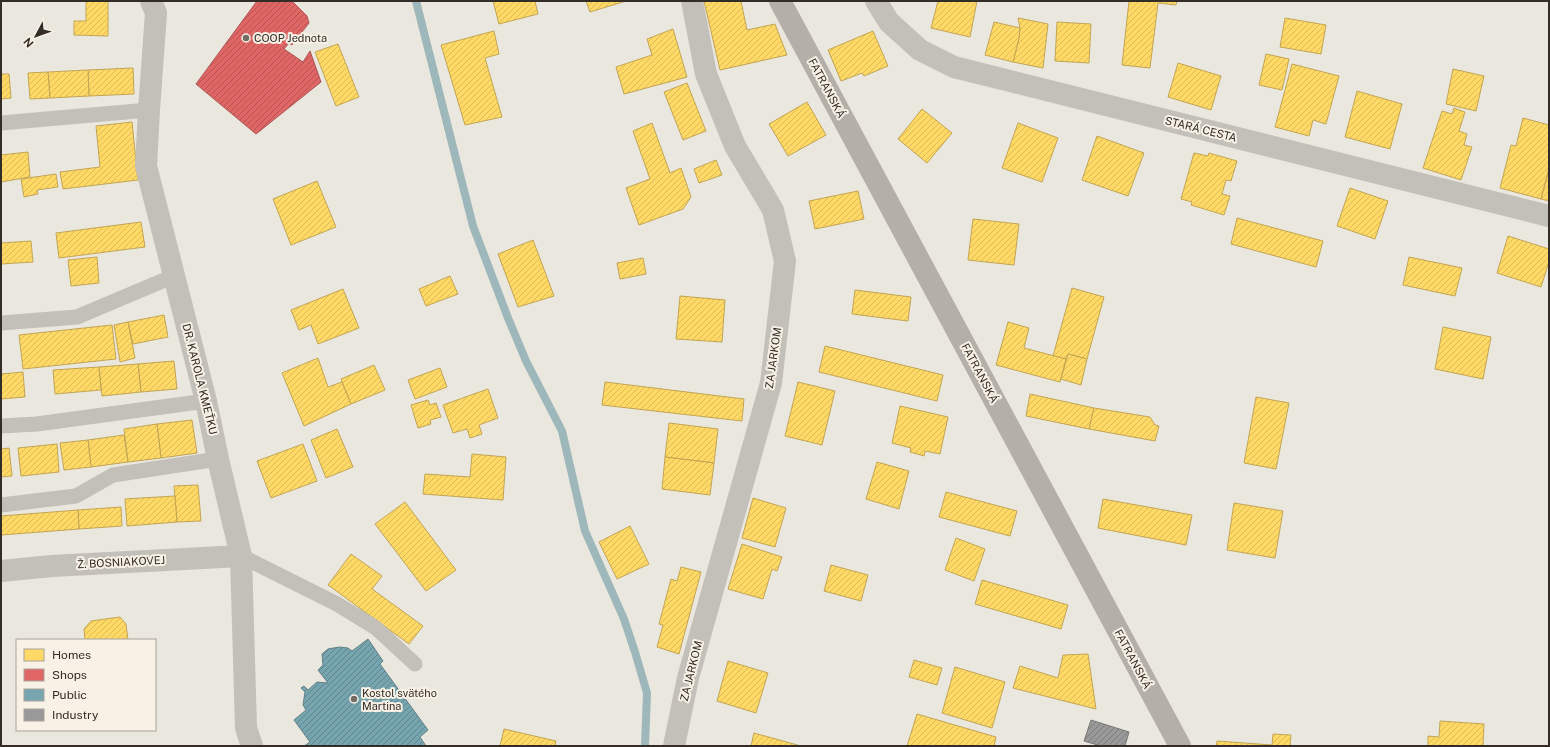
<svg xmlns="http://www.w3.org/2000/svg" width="1550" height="747" font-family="'Public Sans',sans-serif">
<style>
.homes{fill:url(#homes-hatch);stroke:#c2a553}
.shops{fill:url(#shops-hatch);stroke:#ac5553}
.public{fill:url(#public-hatch);stroke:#628186}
.industry{fill:url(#industry-hatch);stroke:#7a7877}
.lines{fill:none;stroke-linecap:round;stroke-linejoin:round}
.stream{stroke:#9db7ba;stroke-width:8}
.lane{stroke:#c3bfb9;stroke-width:15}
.street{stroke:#c3bfb9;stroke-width:22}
.secondary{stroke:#b4afa9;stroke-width:22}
.poi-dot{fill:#736d67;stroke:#f7f1e6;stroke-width:1.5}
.labels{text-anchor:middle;stroke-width:4;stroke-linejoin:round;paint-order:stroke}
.poi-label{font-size:11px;fill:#332c27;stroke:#f7f1e6;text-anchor:start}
.street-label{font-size:11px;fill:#332c27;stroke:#f7f1e6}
</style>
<defs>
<pattern id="homes-hatch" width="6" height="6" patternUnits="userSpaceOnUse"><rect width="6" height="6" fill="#ffd966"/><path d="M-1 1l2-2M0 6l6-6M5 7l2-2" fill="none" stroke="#dbba58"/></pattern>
<pattern id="shops-hatch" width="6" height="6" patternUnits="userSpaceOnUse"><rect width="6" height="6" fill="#e06666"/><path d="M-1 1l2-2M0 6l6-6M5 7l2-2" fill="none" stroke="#b65454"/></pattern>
<pattern id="public-hatch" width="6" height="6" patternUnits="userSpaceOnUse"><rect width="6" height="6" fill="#76a5af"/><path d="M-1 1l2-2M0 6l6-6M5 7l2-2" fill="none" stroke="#61878e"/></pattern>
<pattern id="industry-hatch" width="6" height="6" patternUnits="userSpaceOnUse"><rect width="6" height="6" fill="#999"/><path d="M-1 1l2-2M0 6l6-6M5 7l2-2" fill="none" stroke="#7d7d7d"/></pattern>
</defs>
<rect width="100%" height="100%" fill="#eae7df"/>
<g class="homes">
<polygon points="86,1 108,1 108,36 74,35 74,21 86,21"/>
<polygon points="493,1 535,1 538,14 499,24"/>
<polygon points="586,1 626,1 590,12"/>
<polygon points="704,1 741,1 747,30 775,24 787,55 720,70"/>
<polygon points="938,1 977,1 970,37 931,28"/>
<polygon points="1129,1 1177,1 1176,5 1158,3 1150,68 1122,65"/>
<polygon points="1018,18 1048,24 1043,68 1013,62 1019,38 1020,28"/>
<polygon points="1285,18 1326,25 1321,54 1280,47"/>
<polygon points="994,22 1020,28 1019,38 1013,62 985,55"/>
<polygon points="1057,22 1091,24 1089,63 1055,61"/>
<polygon points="673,29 687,77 624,94 616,67 652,55 647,39"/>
<polygon points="494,31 499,54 485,58 502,117 465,125 441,45"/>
<polygon points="873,31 888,66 864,76 862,73 841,81 828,50"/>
<polygon points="338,44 359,97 336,106 315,52"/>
<polygon points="1266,54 1289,59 1282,90 1259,85"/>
<polygon points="1178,63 1221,76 1211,110 1168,97"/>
<polygon points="1292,64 1339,76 1326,124 1313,120 1309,136 1275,127"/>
<polygon points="133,68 134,94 89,96 88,70"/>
<polygon points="1453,69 1484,76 1476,111 1446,104"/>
<polygon points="88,70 89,96 50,98 48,72"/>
<polygon points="48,72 50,98 30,99 28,73"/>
<polygon points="1,74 9,74 11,98 1,99"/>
<polygon points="687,83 706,131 683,140 664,92"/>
<polygon points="1357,91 1402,104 1390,149 1345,137"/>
<polygon points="807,102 826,135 788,156 769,124"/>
<polygon points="1454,108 1465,112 1459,131 1467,134 1464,145 1472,147 1461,180 1423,168 1442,111 1452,114"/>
<polygon points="922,109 952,133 927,163 898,139"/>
<polygon points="1523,118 1549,125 1549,169 1541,199 1500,188 1511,145 1516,146"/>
<polygon points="132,122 138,180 63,189 60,172 100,167 96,126"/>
<polygon points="652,123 670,173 681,168 691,197 683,209 639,225 626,188 650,179 633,131"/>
<polygon points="1018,123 1058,138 1042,182 1002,168"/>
<polygon points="1097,136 1144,153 1128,196 1082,180"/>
<polygon points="28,152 30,177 1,182 1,155"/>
<polygon points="1194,153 1208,156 1209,153 1237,161 1231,181 1226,180 1222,194 1230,196 1224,215 1191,205 1192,202 1181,199"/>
<polygon points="716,160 722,175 699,183 694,169"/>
<polygon points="1549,169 1549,201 1541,199"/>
<polygon points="56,174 58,187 37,190 38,194 24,197 21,179"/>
<polygon points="317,181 336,227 291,245 273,199"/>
<polygon points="1350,188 1388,201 1375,239 1337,226"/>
<polygon points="858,191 864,219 815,229 809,201"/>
<polygon points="1237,218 1323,241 1316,267 1231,244"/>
<polygon points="973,219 1019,224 1014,265 968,260"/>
<polygon points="141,222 145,247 59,258 56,233"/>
<polygon points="1508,236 1549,249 1549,262 1541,287 1497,273"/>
<polygon points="533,240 554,296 518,307 498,254"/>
<polygon points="31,241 33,262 1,264 1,243"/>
<polygon points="97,257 99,283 71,286 68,260"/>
<polygon points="1409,257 1462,268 1455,296 1403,285"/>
<polygon points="643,258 646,274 620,279 617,263"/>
<polygon points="450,276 458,294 426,306 419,289"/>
<polygon points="1072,288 1104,297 1087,359 1068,354 1066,359 1053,356"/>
<polygon points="343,289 359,328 318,344 311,325 299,330 291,310"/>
<polygon points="855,290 911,297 908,321 852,314"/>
<polygon points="680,296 725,300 722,342 676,339"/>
<polygon points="164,315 168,337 133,344 128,322"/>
<polygon points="128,322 135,358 120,362 114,325"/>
<polygon points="1008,322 1029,328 1024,348 1066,359 1060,382 996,365"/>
<polygon points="112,325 116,359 23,369 19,335"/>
<polygon points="1443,327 1491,337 1483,379 1435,369"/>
<polygon points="825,346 943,375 937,401 819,372"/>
<polygon points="1068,354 1087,359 1081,385 1061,379"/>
<polygon points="318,358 328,387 342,382 351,404 304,426 282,373"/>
<polygon points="174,361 177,389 141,392 138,364"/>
<polygon points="138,364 141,392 102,396 99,367"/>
<polygon points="374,365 385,390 351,404 341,379"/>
<polygon points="99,367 101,390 55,394 53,370"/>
<polygon points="440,368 447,387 415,399 408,380"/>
<polygon points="23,372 25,397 1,399 1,374"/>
<polygon points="605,382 744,399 742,421 602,405"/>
<polygon points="798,382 835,391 822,445 785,436"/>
<polygon points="488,389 498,418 479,425 482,434 470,438 467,429 453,433 443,405"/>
<polygon points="1030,394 1094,408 1089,429 1026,416"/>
<polygon points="1256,397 1289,403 1276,469 1244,463"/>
<polygon points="428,400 430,405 436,403 441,417 430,420 431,424 418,428 411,405"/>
<polygon points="900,406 948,417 940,454 925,451 924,456 910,452 911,448 892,443"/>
<polygon points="1094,408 1150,417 1155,425 1159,426 1155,441 1089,429"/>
<polygon points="192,420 197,453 161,458 157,424"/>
<polygon points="669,423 718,429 714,463 665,457"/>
<polygon points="157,424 161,458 128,462 124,429"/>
<polygon points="337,429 353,467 326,478 311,440"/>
<polygon points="124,435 128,462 91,467 88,440"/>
<polygon points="88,440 91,467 64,470 60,443"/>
<polygon points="57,444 59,472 21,476 18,448"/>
<polygon points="303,444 317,481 271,498 257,461"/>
<polygon points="9,448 12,476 1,477 1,449"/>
<polygon points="472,454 506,457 503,500 423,494 425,474 470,477"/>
<polygon points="665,457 714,463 710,495 662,489"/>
<polygon points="877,462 909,471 899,509 866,499"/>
<polygon points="198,485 201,521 177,522 174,486"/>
<polygon points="946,492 1017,511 1010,536 939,517"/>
<polygon points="175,496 177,522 127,526 125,499"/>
<polygon points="753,498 786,508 775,547 742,538"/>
<polygon points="1103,499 1192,515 1186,545 1098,528"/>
<polygon points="405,502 456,570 426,591 375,524"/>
<polygon points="1234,503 1283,511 1275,558 1227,550"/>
<polygon points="121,507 122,526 79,529 78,510"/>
<polygon points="78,510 79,529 1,535 1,516"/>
<polygon points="630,526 649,564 617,579 599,542"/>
<polygon points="956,538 985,549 974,581 945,570"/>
<polygon points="742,544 782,557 777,571 772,569 763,599 728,589"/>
<polygon points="351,554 382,576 372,589 423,626 409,644 328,585"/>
<polygon points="831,565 868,575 861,601 824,591"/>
<polygon points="681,567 701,572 679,654 657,647 663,625 659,624 671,579 677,581"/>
<polygon points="982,580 1068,605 1061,629 975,604"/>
<polygon points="120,617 126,624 128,640 85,640 84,629 91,621"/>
<polygon points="1088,654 1096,709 1013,688 1020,666 1058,678 1063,655"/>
<polygon points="914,660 942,668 937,685 909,677"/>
<polygon points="728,661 768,673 756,713 717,701"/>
<polygon points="955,667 1005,682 992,728 942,713"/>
<polygon points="917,714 996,737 994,746 907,746"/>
<polygon points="1440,721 1484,724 1483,746 1428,746 1428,736 1439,737"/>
<polygon points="504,729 556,741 555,746 500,746"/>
<polygon points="754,733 801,746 751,746"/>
<polygon points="1273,734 1291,735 1290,746 1216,746 1217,741 1272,745"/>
</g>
<polygon class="shops" points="257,1 292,1 307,16 309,23 292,45 289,43 284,49 303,62 310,51 321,82 256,134 196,84"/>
<polygon class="public" points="368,639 383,661 380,664 428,730 420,737 426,746 304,746 310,742 294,720 306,710 303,705 305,692 301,688 304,686 308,690 317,682 328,683 318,670 323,665 322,654 328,649 339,647 348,648 352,651"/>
<polygon class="industry" points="1091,720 1129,732 1125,746 1101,746 1084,741"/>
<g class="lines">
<polyline class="stream" points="416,1 473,226 508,318 526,361 562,431 585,531 624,619 635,652 647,693 645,746"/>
<g class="lane">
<polyline points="1,123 149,110"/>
<polyline points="1,323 77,317 174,276"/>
<polyline points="1,426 37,424 206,401"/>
<polyline points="1,505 76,496 113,475 218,459"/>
<polyline points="241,556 337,604 376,628 415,664"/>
</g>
<g class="street">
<polyline points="151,1 156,13 149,110 146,166 206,401 218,459 241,556 246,728 252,746"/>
<polyline points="876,1 889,22 920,50 954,67 1549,216"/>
<polyline points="1,571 52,566 241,556"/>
<polyline points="674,746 688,678 771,383 785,261 773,210 735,146 706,74 692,1"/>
</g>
<polyline class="secondary" points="780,1 1180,746"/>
</g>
<g class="poi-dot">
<circle cx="246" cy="38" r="4"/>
<circle cx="354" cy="699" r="4"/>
</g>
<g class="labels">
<g class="poi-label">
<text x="254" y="42">COOP Jednota</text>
<text x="362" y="697">Kostol svätého<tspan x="362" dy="13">Martina</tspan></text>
</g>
<g class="street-label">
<text transform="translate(827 88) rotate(62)" y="4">FATRANSKÁ</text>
<text transform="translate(1201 129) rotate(14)" y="4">STARÁ CESTA</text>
<text transform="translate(773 358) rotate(-82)" y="4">ZA JARKOM</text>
<text transform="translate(980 373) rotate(62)" y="4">FATRANSKÁ</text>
<text transform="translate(200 379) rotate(76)" y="4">DR. KAROLA KMEŤKU</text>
<text transform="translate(121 562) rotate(-3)" y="4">Ž. BOSNIAKOVEJ</text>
<text transform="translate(1133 659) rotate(62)" y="4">FATRANSKÁ</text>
<text transform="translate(691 671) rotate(-76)" y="4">ZA JARKOM</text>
</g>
</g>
<rect width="1550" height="747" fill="none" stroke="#332c27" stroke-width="4"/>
<rect x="16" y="639" width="140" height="92" fill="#f7f1e6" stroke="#a9a29a"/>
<rect x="24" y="649" width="20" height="12" fill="#ffd966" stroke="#a9a29a"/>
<text x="52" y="659" font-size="12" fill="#332c27">Homes</text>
<rect x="24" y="669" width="20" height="12" fill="#e06666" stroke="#a9a29a"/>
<text x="52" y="679" font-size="12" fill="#332c27">Shops</text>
<rect x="24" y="689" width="20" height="12" fill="#76a5af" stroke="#a9a29a"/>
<text x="52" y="699" font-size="12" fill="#332c27">Public</text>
<rect x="24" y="709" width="20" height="12" fill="#999999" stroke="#a9a29a"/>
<text x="52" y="719" font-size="12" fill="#332c27">Industry</text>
<g transform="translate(36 36) rotate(229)" stroke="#f7f1e6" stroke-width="3" paint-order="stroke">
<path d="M0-3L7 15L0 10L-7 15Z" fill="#332c27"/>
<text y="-6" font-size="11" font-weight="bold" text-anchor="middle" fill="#332c27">N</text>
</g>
</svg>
